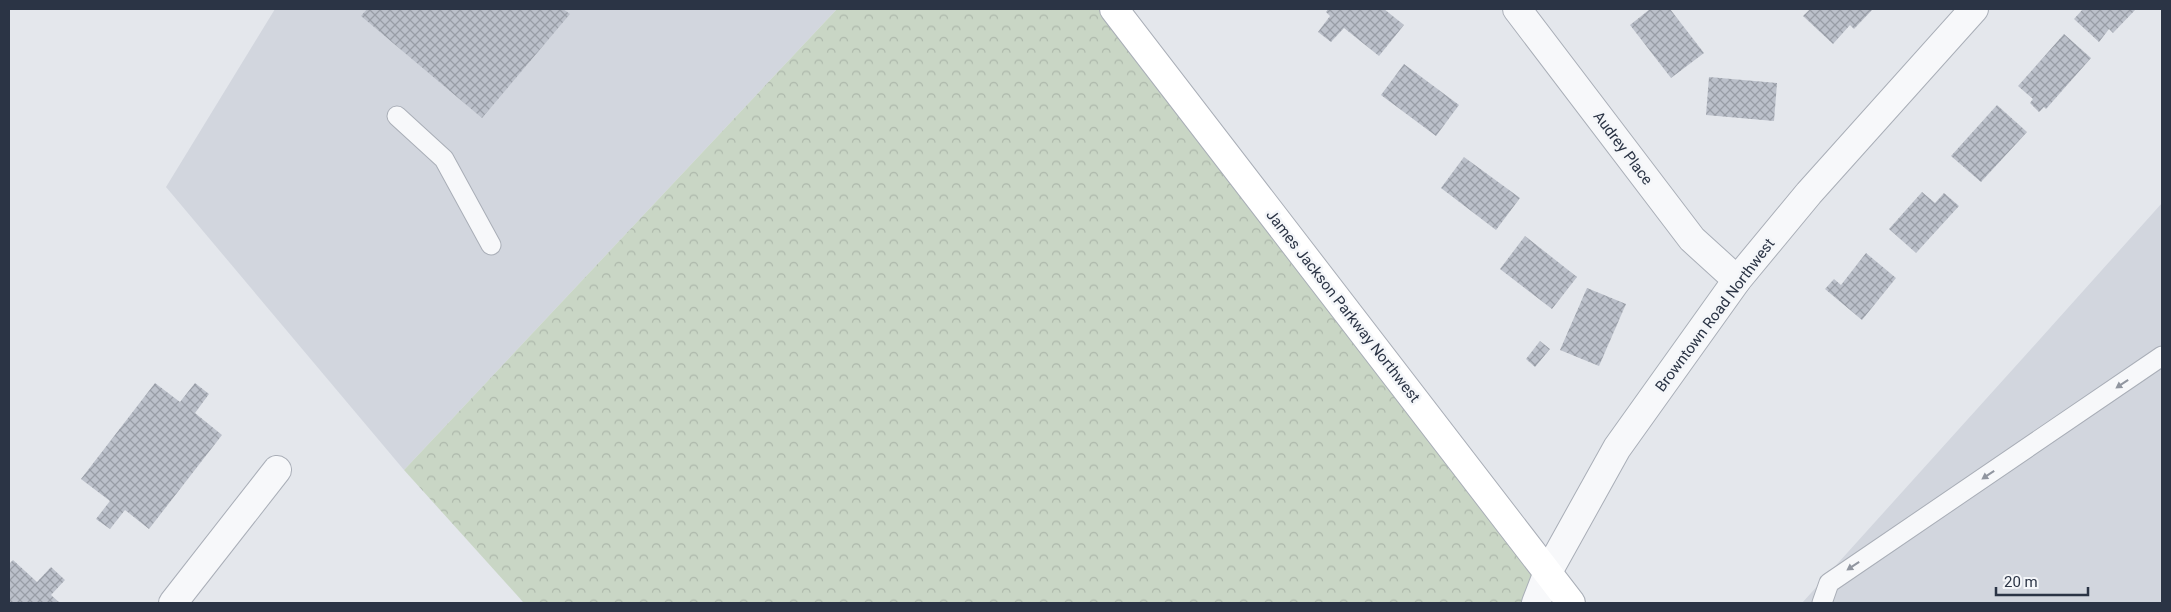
<svg xmlns="http://www.w3.org/2000/svg" width="2171" height="612" font-family="Roboto,sans-serif">
<style>
.built{fill:#d2d6de}
.forest{fill:url(#forest-crowns)}
.building{fill:url(#building-cross-hatch)}
.lines{fill:none;stroke-linecap:round;stroke-linejoin:round}
.service-casing{stroke:#a9aeb7;stroke-width:21}
.minor-casing{stroke:#a9aeb7;stroke-width:30}
.tertiary-casing{stroke:#a9aeb7;stroke-width:30}
.secondary-casing{stroke:#a9aeb7;stroke-width:30}
.service{stroke:#f7f8fa;stroke-width:19}
.minor{stroke:#f7f8fa;stroke-width:28}
.tertiary{stroke:#f7f8fa;stroke-width:28}
.secondary{stroke:#fff;stroke-width:28}
.oneway{fill:#9196a0}
.labels{text-anchor:middle;stroke-width:5;stroke-linejoin:round;paint-order:stroke}
.street-label{font-size:15px;fill:#2b3445;stroke:#f4f6f9}
</style>
<defs>
<pattern id="forest-crowns" width="20" height="18" patternUnits="userSpaceOnUse" patternTransform="scale(1.25)"><rect width="20" height="18" fill="#c9d6c5"/><path d="M2 6a3 3 0 1 1 6 0M12 15a3 3 0 1 1 6 0" fill="none" stroke="#adb8ab"/></pattern>
<pattern id="building-cross-hatch" width="8" height="8" patternUnits="userSpaceOnUse" patternTransform="scale(1.25)"><rect width="8" height="8" fill="#bbc0ca"/><path d="M0 0l8 8M0 8l8-8" fill="none" stroke="#989da6"/></pattern>
</defs>
<rect width="100%" height="100%" fill="#e4e7ec"/>
<g class="built">
<polygon points="275,9 837,9 404,470 166,187"/>
<polygon points="2162,203 2162,603 1802,603 2041,338"/>
</g>
<polygon class="forest" points="837,9 1110,9 1578,603 524,603 404,470"/>
<g class="building">
<polygon points="367,9 563,9 570,14 482,118 361,16"/>
<polygon points="1328,9 1384,9 1404,25 1379,56 1344,28 1331,42 1318,32 1330,16 1326,12"/>
<polygon points="1650,9 1670,9 1704,53 1671,78 1630,25"/>
<polygon points="1810,9 1873,9 1854,29 1850,25 1833,44 1803,16"/>
<polygon points="2083,9 2136,9 2113,33 2109,29 2099,42 2074,19"/>
<polygon points="2064,34 2091,58 2046,109 2044,107 2039,112 2030,103 2033,99 2018,86"/>
<polygon points="1404,64 1459,105 1436,136 1381,95"/>
<polygon points="1709,77 1777,83 1774,121 1706,115"/>
<polygon points="1997,105 2027,132 1981,182 1951,156"/>
<polygon points="1464,157 1520,198 1496,230 1441,188"/>
<polygon points="1922,192 1935,203 1944,193 1959,206 1916,253 1889,229"/>
<polygon points="1525,236 1577,277 1552,309 1500,269"/>
<polygon points="1866,253 1896,278 1862,320 1825,289 1834,279 1841,285"/>
<polygon points="1587,288 1626,304 1599,366 1560,350"/>
<polygon points="1540,341 1550,349 1535,367 1526,359"/>
<polygon points="155,383 180,402 195,383 209,394 195,413 222,435 149,529 125,510 110,529 96,519 110,501 81,479"/>
<polygon points="13,560 37,582 51,567 65,580 51,595 60,603 9,603 9,564"/>
</g>
<g class="lines">
<g class="service-casing">
<g id="service">
<polyline points="397,116 444,159 491,245"/>
<polyline points="1822,603 1829,583 2162,356"/>
</g>
</g>
<g class="minor-casing">
<g id="minor">
<polyline points="1517,9 1692,239 1737,280"/>
<polyline points="173,603 277,470"/>
</g>
</g>
<g class="tertiary-casing">
<polyline id="tertiary" points="1536,603 1548,572 1617,448 1737,280 1809,193 1974,9"/>
</g>
<g class="secondary-casing">
<polyline id="secondary" points="1114,9 1571,603"/>
</g>
<use href="#service" class="service"/>
<use href="#minor" class="minor"/>
<use href="#tertiary" class="tertiary"/>
<use href="#secondary" class="secondary"/>
</g>
<defs><path id="oneway-solid" d="M-6-.8H1V-3.2L6.5 0L1 3.2V.8H-6Z" transform="scale(1.25)"/></defs>
<g class="oneway">
<use href="#oneway-solid" transform="translate(2122 384) rotate(146)"/>
<use href="#oneway-solid" transform="translate(1988 475) rotate(146)"/>
<use href="#oneway-solid" transform="translate(1853 566) rotate(146)"/>
</g>
<g class="labels">
<g class="street-label">
<text transform="translate(1623 148) rotate(53)" y="5">Audrey Place</text>
<text transform="translate(1343 306) rotate(52)" y="5">James Jackson Parkway Northwest</text>
<text transform="translate(1715 315) rotate(-53)" y="5">Browntown Road Northwest</text>
</g>
</g>
<rect width="2171" height="612" fill="none" stroke="#2b3445" stroke-width="20"/>
<path d="M1996 587v8h92v-8" fill="none" stroke="#2b3445" stroke-width="2.5"/>
<text x="2004" y="587" font-size="15" fill="#2b3445" stroke="#f4f6f9" stroke-width="4" paint-order="stroke">20 m</text>
</svg>
